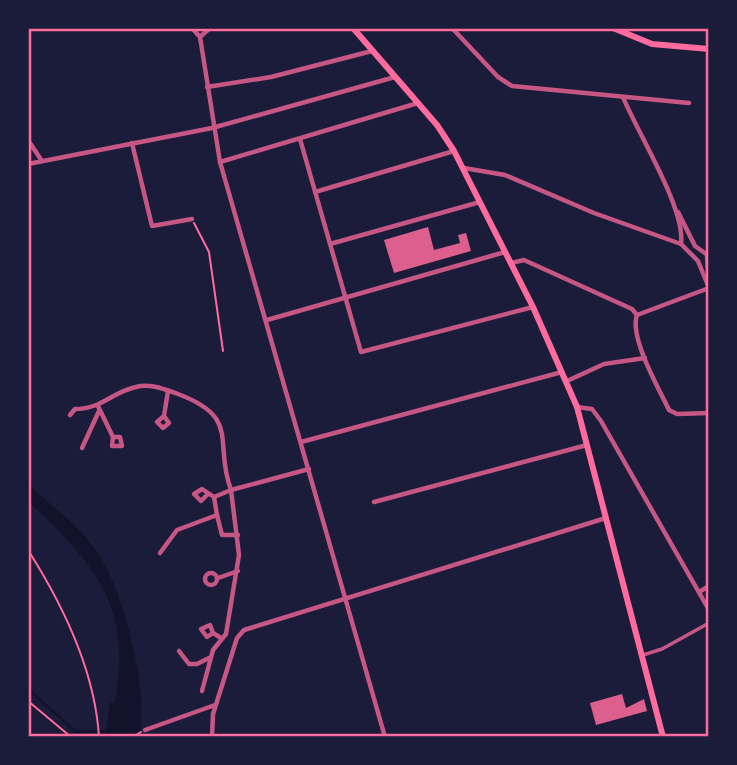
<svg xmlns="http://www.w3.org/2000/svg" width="737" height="765" font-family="'Exo 2',sans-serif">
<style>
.water{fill:#12122b}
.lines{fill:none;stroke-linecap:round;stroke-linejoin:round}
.stream{stroke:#12122b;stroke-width:2.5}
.building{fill:#dd5f8e}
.path{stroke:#ff6b9d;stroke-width:2}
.pedestrian{stroke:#c65784;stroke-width:3.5}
.minor{stroke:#c65784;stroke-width:4.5}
.secondary{stroke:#ff6b9d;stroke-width:6}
.neatline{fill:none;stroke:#ff6b9d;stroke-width:2.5}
</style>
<rect width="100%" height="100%" fill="#1b1b3a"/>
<path class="water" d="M28 483C51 507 81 526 99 555 124 593 146 684 141 730L127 737H107L105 734 110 703 115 701C133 604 93 563 28 501Z"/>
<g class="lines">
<polyline class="stream" points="28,689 76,732 107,731"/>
</g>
<g class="building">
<polygon points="428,227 434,250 460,243 458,235 466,233 471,251 394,273 384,240"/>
<polygon points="622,694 626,708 644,699 647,711 596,725 590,703"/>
</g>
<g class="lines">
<g class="path">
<polyline points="194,223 209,252 223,351"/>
<path d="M28 550C63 605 95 672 99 737"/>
<polyline points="28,701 71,737"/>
<polyline points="133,737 141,732"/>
</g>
<polyline class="pedestrian" points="643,655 662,649 709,623"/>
<g class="minor">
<polyline points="192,28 200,37 220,162 385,737"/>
<polyline points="452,28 498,77 512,86 689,103"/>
<polyline points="200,37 210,28"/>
<polyline points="207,87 271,77 372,51"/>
<path d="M623 97C637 132 686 209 681 244"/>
<polyline points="300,139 361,352 533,307"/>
<polyline points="28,140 42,161"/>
<polyline points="132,143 152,226 192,219"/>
<polyline points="220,162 418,103"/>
<polyline points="28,164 212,128 395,77"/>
<polyline points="464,168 505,175 594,213 681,244 698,261 709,288"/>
<polyline points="315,192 454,151"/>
<polyline points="678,212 695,246 709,256"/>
<polyline points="330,244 480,202"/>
<polyline points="707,255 709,287"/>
<polyline points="511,263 524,260 632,309 637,315"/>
<path d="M637 315C629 337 659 389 669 410L677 414 709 413"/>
<polyline points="637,315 709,288"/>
<polyline points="267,320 505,252"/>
<polyline points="567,381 604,364 645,358"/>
<polyline points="98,406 113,437 112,446 122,446 120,437 113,437"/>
<polyline points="577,407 592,409 601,421 709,610"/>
<path d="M70 415 75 409C102 409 112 392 136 387 150 383 164 389 178 394 242 418 213 442 231 490L214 497 217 515"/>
<polyline points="164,416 169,423 163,428 157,422 164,416 168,391"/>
<polyline points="301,442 562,372"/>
<polyline points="82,448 99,411"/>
<polyline points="207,495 201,501 194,494 202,489 214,497"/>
<polyline points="374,502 587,445"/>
<polyline points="160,553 177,530 217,515 222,535 238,535"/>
<circle cx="211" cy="579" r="6"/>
<polyline points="218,578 238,571"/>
<polyline points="699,592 709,586"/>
<polyline points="213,633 207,637 201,629 210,625 213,633 221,638"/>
<polyline points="226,634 239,555 231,490 309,469"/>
<polyline points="179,651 189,664 197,664 209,658"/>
<polyline points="202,691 213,650 226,634"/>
<polyline points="145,730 215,705"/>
<polyline points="212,737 213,714 237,638 244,630 606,518"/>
</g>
<g class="secondary">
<polyline points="353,28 437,125 454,151 533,307 577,407 663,737"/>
<polyline points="613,28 652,44 709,49"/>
</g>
</g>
<rect width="737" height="765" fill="none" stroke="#1b1b3a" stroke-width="60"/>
<rect x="30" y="30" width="677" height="705" class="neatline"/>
</svg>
